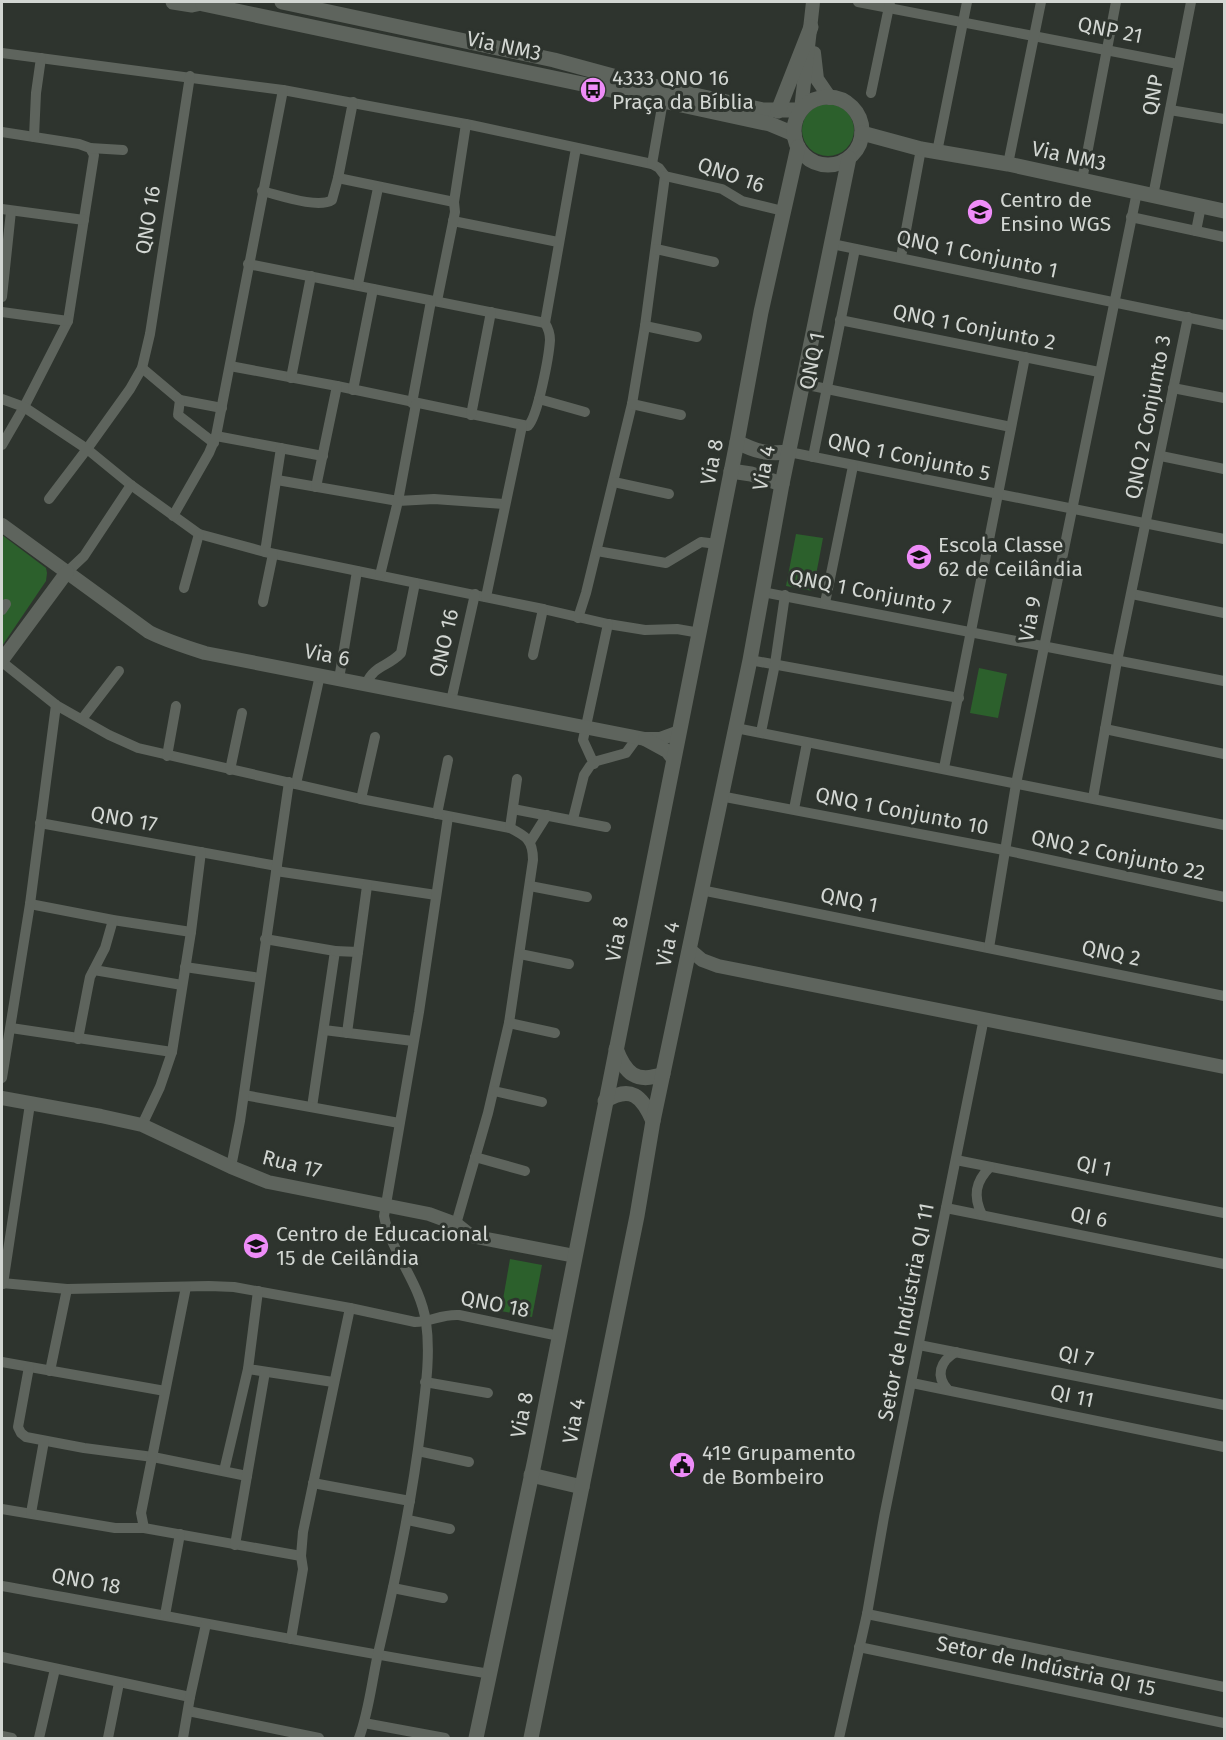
<svg xmlns="http://www.w3.org/2000/svg" width="1226" height="1740" font-family="'Fira Sans',sans-serif">
<style>
.green{fill:#2c602c}
.lines{fill:none;stroke-linecap:round;stroke-linejoin:round}
.minor{stroke:#5e645d;stroke-width:10}
.tertiary{stroke:#5e645d;stroke-width:14}
.secondary{stroke:#5e645d;stroke-width:15}
.labels{text-anchor:middle;stroke-width:6;stroke-linejoin:round;paint-order:stroke}
.street-label{font-size:21px;fill:#d2d6d2;stroke:#2e342e}
.poi-label{font-size:21px;fill:#d2d6d2;stroke:#2e342e;text-anchor:start}
</style>
<rect width="100%" height="100%" fill="#2e342e"/>
<g class="green">
<circle cx="828" cy="130" r="26"/>
<polygon points="796,534 823,538 813,591 786,586"/>
<polygon points="2,535 46,568 47,573 46,581 2,646"/>
<polygon points="979,668 1007,674 998,718 970,713"/>
<polygon points="510,1259 542,1265 532,1317 501,1311"/>
</g>
<g class="lines">
<g class="minor">
<polyline points="858,2 1178,64"/>
<polyline points="2,53 283,90 471,125 652,164 659,168 665,176 645,326 632,404 586,593 578,618"/>
<polyline points="871,93 890,2"/>
<polyline points="1170,110 1224,119"/>
<polyline points="2,132 79,144 90,148 94,155 68,321 24,407 2,445"/>
<polyline points="34,137 36,93 41,58"/>
<polyline points="90,148 123,150"/>
<polyline points="937,152 967,2"/>
<polyline points="652,164 663,101"/>
<polyline points="1008,164 1041,2"/>
<polyline points="665,176 722,189 742,201 783,211"/>
<polyline points="338,178 454,202"/>
<polyline points="1082,180 1116,2"/>
<path d="M262 191C279 195 318 209 332 200L338 178 353 102"/>
<polyline points="1153,196 1191,2"/>
<polyline points="2,209 84,220"/>
<polyline points="1131,217 1224,237"/>
<polyline points="453,221 558,242"/>
<polyline points="1196,231 1201,206"/>
<polyline points="832,244 1224,325"/>
<polyline points="656,249 714,262"/>
<polyline points="901,257 921,149"/>
<polyline points="248,264 545,323"/>
<polyline points="358,284 378,188"/>
<polyline points="2,297 11,211"/>
<polyline points="437,301 455,212 454,202 466,124"/>
<polyline points="2,312 68,321"/>
<polyline points="840,320 1099,372"/>
<polyline points="645,326 697,337"/>
<path d="M230 366 337 386 528 426C538 416 549 356 550 340 550 334 548 328 545 323L576 148"/>
<polyline points="142,368 180,400 222,408"/>
<polyline points="291,378 311,276"/>
<polyline points="803,384 1011,427"/>
<polyline points="1173,388 1224,398"/>
<polyline points="353,390 373,289"/>
<polyline points="2,399 24,407 87,449 131,485 199,534 265,552 543,609 608,624 645,630 677,629 700,633"/>
<polyline points="539,399 585,412"/>
<polyline points="180,400 178,415 214,443"/>
<polyline points="412,403 431,301"/>
<polyline points="632,404 681,415"/>
<polyline points="471,415 491,312"/>
<polyline points="216,436 323,456"/>
<polyline points="789,452 1224,539"/>
<polyline points="1161,456 1224,469"/>
<polyline points="813,457 855,249"/>
<polyline points="277,480 398,501 434,499 504,504"/>
<polyline points="614,482 669,494"/>
<polyline points="316,487 337,386"/>
<polyline points="49,499 87,449 130,389 142,368 150,334 190,76"/>
<polyline points="173,516 209,453 216,436 283,90"/>
<polyline points="597,551 666,563 701,542 717,544"/>
<polyline points="265,552 281,448"/>
<polyline points="67,572 84,556 131,485"/>
<polyline points="380,575 398,501 416,404"/>
<polyline points="184,588 199,534"/>
<polyline points="762,592 1224,681"/>
<polyline points="1132,594 1224,613"/>
<polyline points="486,597 522,426"/>
<polyline points="263,602 273,554"/>
<polyline points="825,603 853,466"/>
<polyline points="2,610 6,604"/>
<polyline points="533,655 543,609"/>
<polyline points="750,660 959,698"/>
<path d="M2 662 56 705 109 735 138 748 361 799 510 828C526 836 533 840 533 860L509 1023 488 1113 456 1224"/>
<polyline points="339,679 357,571"/>
<path d="M366 684C374 665 388 667 401 653L415 583"/>
<polyline points="451,701 475,594"/>
<polyline points="82,719 119,671"/>
<polyline points="736,728 1224,825"/>
<polyline points="1105,729 1224,754"/>
<polyline points="761,732 775,664 785,595"/>
<polyline points="167,756 176,706"/>
<polyline points="594,764 583,740 608,624"/>
<polyline points="944,768 1025,357"/>
<polyline points="230,770 242,713"/>
<polyline points="296,784 320,675"/>
<polyline points="720,796 1004,850 1224,897"/>
<polyline points="1093,798 1117,661 1188,317"/>
<polyline points="361,799 375,737"/>
<polyline points="513,809 606,827"/>
<polyline points="794,809 807,743"/>
<polyline points="437,814 448,760"/>
<polyline points="573,819 584,775 590,766 597,761 626,753 637,738"/>
<polyline points="40,823 277,866"/>
<polyline points="510,828 517,779"/>
<polyline points="530,842 547,815"/>
<polyline points="276,871 436,895"/>
<polyline points="530,886 587,897"/>
<polyline points="701,890 1224,996"/>
<polyline points="30,904 113,920 191,932"/>
<polyline points="265,939 335,951 312,1107"/>
<polyline points="989,948 1016,784 1137,192"/>
<polyline points="335,951 358,952"/>
<polyline points="520,954 569,964"/>
<polyline points="185,967 260,978"/>
<polyline points="94,970 182,985"/>
<polyline points="509,1023 555,1033"/>
<polyline points="11,1028 172,1052"/>
<polyline points="324,1030 413,1041"/>
<polyline points="347,1033 367,886"/>
<polyline points="78,1039 88,987 90,977 105,948 113,920"/>
<polyline points="2,1078 30,904 56,705"/>
<polyline points="494,1091 542,1102"/>
<polyline points="244,1095 399,1123"/>
<polyline points="142,1125 160,1087 172,1052 191,932 201,852"/>
<polyline points="475,1157 525,1171"/>
<polyline points="956,1160 1224,1213"/>
<polyline points="231,1167 240,1121 289,782"/>
<polyline points="946,1208 1224,1264"/>
<path d="M982 1215C973 1196 975 1182 990 1167"/>
<path d="M2 1283 67 1289 209 1286 234 1287 350 1308 415 1322C432 1322 440 1314 459 1315L559 1336"/>
<polyline points="3,1284 30,1104"/>
<polyline points="919,1345 1224,1405"/>
<polyline points="2,1362 165,1391"/>
<polyline points="29,1367 18,1427 21,1433 26,1437 84,1448 153,1457 247,1476"/>
<polyline points="248,1369 333,1382"/>
<polyline points="50,1371 67,1289"/>
<polyline points="425,1382 488,1393"/>
<polyline points="912,1383 1224,1447"/>
<path d="M948 1390C935 1376 940 1361 956 1352"/>
<polyline points="418,1451 469,1462"/>
<polyline points="224,1471 248,1369 258,1291"/>
<polyline points="313,1483 410,1501"/>
<polyline points="2,1509 115,1528 144,1528 301,1556"/>
<polyline points="31,1513 44,1441"/>
<polyline points="408,1520 450,1529"/>
<polyline points="144,1528 141,1513 186,1287"/>
<polyline points="235,1545 265,1372"/>
<path d="M2 1586C164 1615 327 1647 490 1674"/>
<polyline points="393,1588 443,1598"/>
<polyline points="867,1614 1224,1687"/>
<polyline points="165,1615 180,1534"/>
<polyline points="291,1639 303,1569 301,1556 303,1532 350,1308"/>
<polyline points="859,1647 1224,1723"/>
<polyline points="2,1657 190,1697"/>
<polyline points="188,1711 319,1738"/>
<polyline points="364,1723 445,1738"/>
<polyline points="2,1736 12,1738"/>
<polyline points="39,1738 55,1669"/>
<polyline points="108,1738 119,1683"/>
<polyline points="183,1738 190,1697 206,1624"/>
<path d="M359 1738C370 1708 372 1677 380 1645 397 1573 412 1500 421 1426 425 1392 431 1356 426 1322 420 1282 391 1253 384 1216L419 1012 448 817"/>
<polyline points="839,1738 867,1614 884,1517 984,1018"/>
</g>
<g class="tertiary">
<polyline points="814,53 817,79 830,98"/>
<polyline points="801,110 813,2"/>
<path d="M2 525 149 632C167 641 186 647 205 653L645 739H660L679 732"/>
<polyline points="2,660 67,572"/>
<polyline points="645,739 667,751 674,760"/>
<polyline points="689,949 702,960 718,966 1224,1067"/>
<polyline points="2,1098 101,1116 142,1125 231,1167 268,1182 429,1214 456,1224 471,1236 575,1256"/>
</g>
<g class="secondary">
<polyline points="173,2 192,5 206,2"/>
<polyline points="282,2 554,60 635,82 763,110 801,110"/>
<polyline points="203,4 663,101 770,124 794,134"/>
<circle cx="828" cy="131" r="34"/>
<polyline points="778,111 811,27"/>
<polyline points="862,133 921,149 1008,164 1224,211"/>
<path d="M737 442C757 452 766 454 789 452"/>
<polyline points="731,471 751,474 782,484"/>
<path d="M616 1049C625 1073 636 1084 663 1074"/>
<path d="M605 1101C631 1085 642 1096 653 1121"/>
<polyline points="531,1475 582,1487"/>
<polyline points="476,1738 535,1459 737,442 761,312 798,147"/>
<polyline points="531,1738 637,1216 653,1121 750,660 782,484 849,158"/>
</g>
</g>
<defs>
<g id="bus-disc" transform="scale(1.35)"><circle r="9.5" fill="#ee8cf8" stroke="#2e342e"/><path d="M-5-6H5V4H4V6H2V4H-2V6H-4V4H-5ZM-3.5-4V0h7V-4ZM-3.5 1.2v1.5H-2V1.2ZM2 1.2v1.5H3.5V1.2Z" fill="#111"/></g>
<g id="school-disc" transform="scale(1.35)"><circle r="9.5" fill="#ee8cf8" stroke="#2e342e"/><path d="M0-5L7-2L0 1L-7-2ZM-4 1L0 2.5L4 1V4Q0 6-4 4Z" fill="#111"/></g>
<g id="civic-disc" transform="scale(1.35)"><circle r="9.5" fill="#ee8cf8" stroke="#2e342e"/><path d="M-.6-6.5H3V-4.5H.6V-3L4-1V1h2V6H-6V1h2V-1L-.6-3ZM-1.2 2.5V6h2.4V2.5Z" fill="#111"/></g>
</defs>
<g fill-rule="evenodd">
<use href="#bus-disc" x="593" y="90"/>
<use href="#school-disc" x="980" y="212"/>
<use href="#school-disc" x="919" y="557"/>
<use href="#school-disc" x="256" y="1246"/>
<use href="#civic-disc" x="682" y="1465"/>
</g>
<g class="labels">
<g class="street-label">
<text transform="translate(1110 30) rotate(11)" y="7">QNP 21</text>
<text transform="translate(504 46) rotate(12)" y="7">Via NM3</text>
<text transform="translate(1153 95) rotate(-80)" y="7">QNP</text>
<text transform="translate(1069 156) rotate(12)" y="7">Via NM3</text>
<text transform="translate(731 175) rotate(19)" y="7">QNO 16</text>
<text transform="translate(148 220) rotate(-81)" y="7">QNO 16</text>
<text transform="translate(977 254) rotate(12)" y="7">QNQ 1 Conjunto 1</text>
<text transform="translate(974 327) rotate(11)" y="7">QNQ 1 Conjunto 2</text>
<text transform="translate(812 361) rotate(-79)" y="7">QNQ 1</text>
<text transform="translate(1148 417) rotate(-79)" y="7">QNQ 2 Conjunto 3</text>
<text transform="translate(909 457) rotate(12)" y="7">QNQ 1 Conjunto 5</text>
<text transform="translate(712 462) rotate(-79)" y="7">Via 8</text>
<text transform="translate(764 468) rotate(-79)" y="7">Via 4</text>
<text transform="translate(870 592) rotate(11)" y="7">QNQ 1 Conjunto 7</text>
<text transform="translate(1030 619) rotate(-79)" y="7">Via 9</text>
<text transform="translate(444 643) rotate(-77)" y="7">QNO 16</text>
<text transform="translate(327 655) rotate(11)" y="7">Via 6</text>
<text transform="translate(902 811) rotate(11)" y="7">QNQ 1 Conjunto 10</text>
<text transform="translate(124 819) rotate(10)" y="7">QNO 17</text>
<text transform="translate(1118 855) rotate(12)" y="7">QNQ 2 Conjunto 22</text>
<text transform="translate(849 900) rotate(11)" y="7">QNQ 1</text>
<text transform="translate(617 939) rotate(-79)" y="7">Via 8</text>
<text transform="translate(668 944) rotate(-78)" y="7">Via 4</text>
<text transform="translate(1111 953) rotate(12)" y="7">QNQ 2</text>
<text transform="translate(292 1164) rotate(14)" y="7">Rua 17</text>
<text transform="translate(1094 1166) rotate(11)" y="7">QI 1</text>
<text transform="translate(1089 1217) rotate(11)" y="7">QI 6</text>
<text transform="translate(495 1304) rotate(11)" y="7">QNO 18</text>
<text transform="translate(906 1312) rotate(-79)" y="7">Setor de Indústria QI 11</text>
<text transform="translate(1076 1356) rotate(11)" y="7">QI 7</text>
<text transform="translate(1072 1396) rotate(12)" y="7">QI 11</text>
<text transform="translate(522 1415) rotate(-79)" y="7">Via 8</text>
<text transform="translate(574 1421) rotate(-79)" y="7">Via 4</text>
<text transform="translate(86 1581) rotate(10)" y="7">QNO 18</text>
<text transform="translate(1046 1666) rotate(12)" y="7">Setor de Indústria QI 15</text>
</g>
<g class="poi-label">
<text x="612" y="85">4333 QNO 16<tspan x="612" dy="24">Praça da Bíblia</tspan></text>
<text x="1000" y="207">Centro de<tspan x="1000" dy="24">Ensino WGS</tspan></text>
<text x="938" y="552">Escola Classe<tspan x="938" dy="24">62 de Ceilândia</tspan></text>
<text x="276" y="1241">Centro de Educacional<tspan x="276" dy="24">15 de Ceilândia</tspan></text>
<text x="702" y="1460">41º Grupamento<tspan x="702" dy="24">de Bombeiro</tspan></text>
</g>
</g>
<rect width="1226" height="1740" fill="none" stroke="#d2d6d2" stroke-width="6"/>
</svg>
